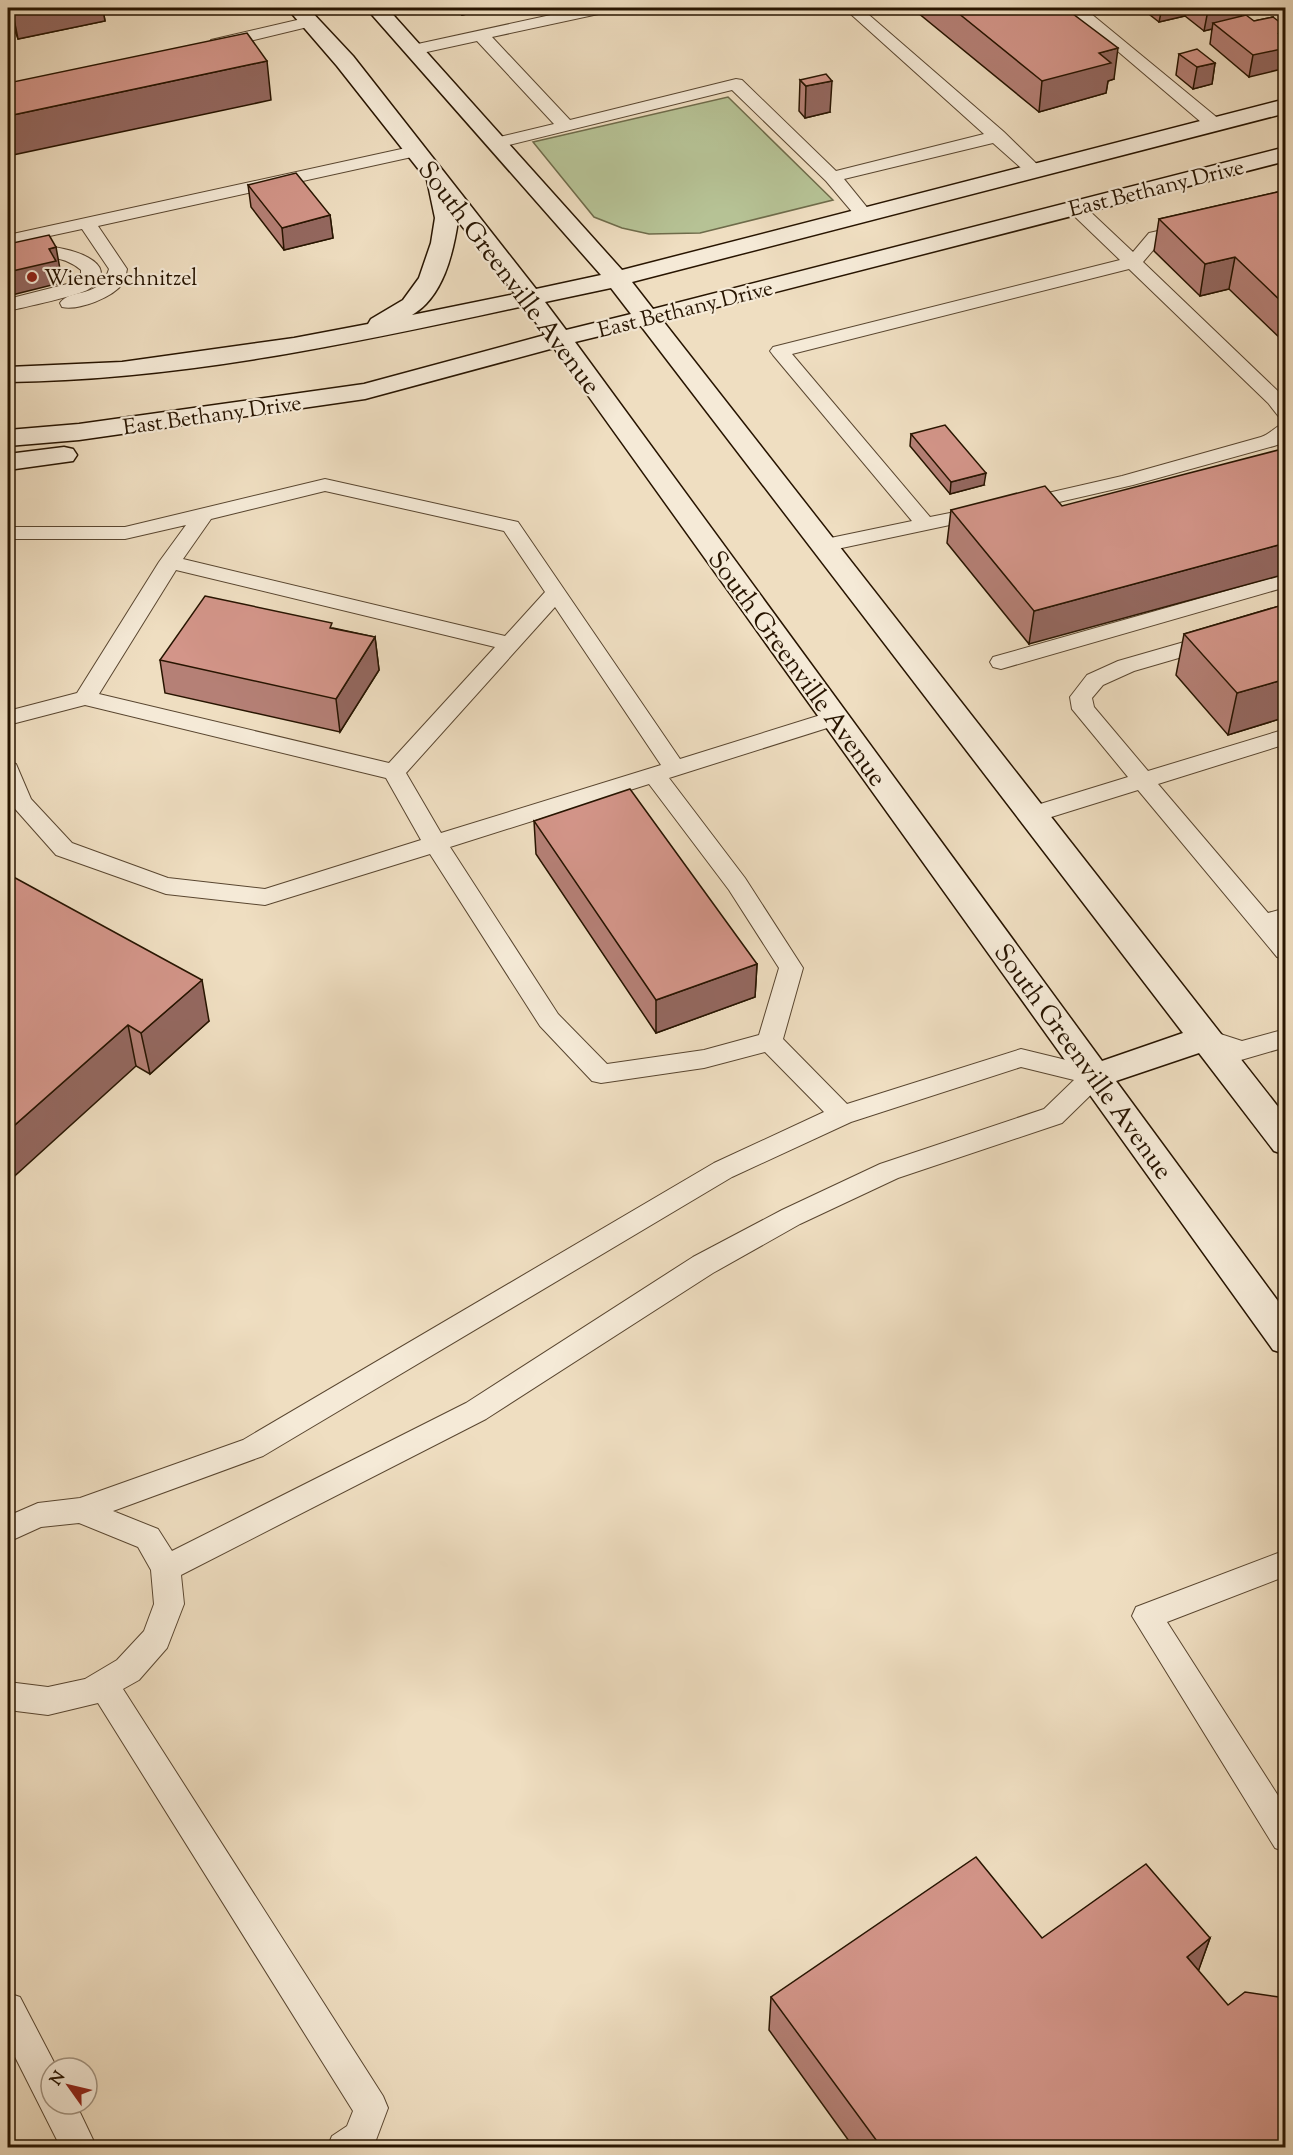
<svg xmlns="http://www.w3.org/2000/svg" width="1293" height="2155" font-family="'Sorts Mill Goudy',serif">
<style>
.green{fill:#b6c295;stroke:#6e6b4a;stroke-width:1.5}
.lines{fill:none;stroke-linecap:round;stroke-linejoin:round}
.lane-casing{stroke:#594630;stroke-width:2}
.secondary-casing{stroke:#271400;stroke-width:3}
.lane{fill:#f5ead7;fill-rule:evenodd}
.secondary{fill:#f5ead7;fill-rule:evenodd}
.wall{fill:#b58076;stroke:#271400;stroke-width:1.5}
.shaded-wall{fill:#946860;stroke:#271400;stroke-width:1.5}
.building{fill:#d39589;stroke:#271400;stroke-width:1.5}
.poi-dot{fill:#8f2418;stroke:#f5ead7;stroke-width:2}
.labels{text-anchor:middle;stroke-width:4.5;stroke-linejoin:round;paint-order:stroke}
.far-street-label{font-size:22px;fill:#271400;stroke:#f5ead7}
.far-poi-label{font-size:22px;fill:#271400;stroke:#f5ead7;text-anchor:start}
.street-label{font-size:26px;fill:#271400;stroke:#f5ead7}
</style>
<rect width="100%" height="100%" fill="#efdec1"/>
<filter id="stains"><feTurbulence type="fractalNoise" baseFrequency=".00333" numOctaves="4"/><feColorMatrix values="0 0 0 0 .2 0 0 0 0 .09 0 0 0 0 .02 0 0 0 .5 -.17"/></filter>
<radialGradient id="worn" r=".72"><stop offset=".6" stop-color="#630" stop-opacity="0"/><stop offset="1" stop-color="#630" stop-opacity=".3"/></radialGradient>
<polygon class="green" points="728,97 833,200 700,233 649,234 622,228 594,217 533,142"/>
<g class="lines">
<g class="lane-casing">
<g id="lane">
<polygon points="583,8 611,8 603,13 492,37 570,120 736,79 742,80 836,171 984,134 844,8 861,8 1004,132 1044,171 1041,175 1029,175 993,143 844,179 874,216 871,220 859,220 826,181 732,90 497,148 491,147 488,143 491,139 554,124 477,41 413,55 405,50 413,45"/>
<polygon points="1067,8 1084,8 1220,120 1223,124 1220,128 1208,128"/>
<polygon points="310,17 316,19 318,22 316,25 217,49 209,44 211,40"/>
<path d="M415 146 421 147 424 151 421 155 98 226 127 269C126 273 126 279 123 283 114 297 78 311 62 307L60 303C70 288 101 299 109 269L82 229 8 245V235Z"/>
<polygon points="1075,202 1081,203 1133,252 1149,233 1189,224 1195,225 1198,229 1195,233 1161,241 1143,262 1282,395 1286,399 1286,419 1279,417 1268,403 1129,269 792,354 930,517 985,506 992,508 995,512 992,516 823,552 816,551 813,546 816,541 912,521 773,355 770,351 773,347 1120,260 1069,211 1066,207 1069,203"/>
<path d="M42 247C64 245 127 263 89 289 81 295 21 308 8 311V299L75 282 81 276V270C55 249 36 261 8 266V256Z"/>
<path d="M1286 423V442L1274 446 1133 485 1020 511 1013 509 1010 505 1013 501 1122 476 1261 437C1271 434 1276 425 1286 423Z"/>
<path d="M325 479 518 522 680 759 827 713 835 711 843 713 846 718 843 723 669 778 745 878 803 968 783 1039 847 1104 1021 1049 1103 1069 1107 1076 1103 1083 1062 1123 898 1178 800 1224 713 1273 486 1419 181 1575 184 1604 167 1648 139 1680 123 1689 383 2096 388 2108 373 2148H327L332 2136 347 2126 353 2111 98 1703 48 1715 8 1710V1682L48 1687 85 1679 117 1660 144 1631 154 1604 151 1570 138 1547 79 1523 41 1527 8 1542V1516L38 1503 80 1498 243 1440 714 1163 824 1112 765 1052 704 1068 601 1083 592 1081 540 1026 430 854 265 905 166 894 56 855 9 802 8 761 16 764 31 799 72 843 168 878 265 889 421 840 386 778 85 705 8 725V711L77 693 159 562 186 525 125 539H8V527H125ZM325 491 504 531 545 592 505 636 183 559 211 519ZM176 570 495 647 389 763 99 694ZM555 607 661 765 441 833 406 773ZM649 784 729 890 779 968 759 1035 704 1050 607 1064 558 1014 450 847ZM1021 1067 1074 1080 1044 1109 880 1164 782 1210 693 1257 466 1403 172 1551 158 1529 113 1511 263 1456 732 1177 851 1122Z"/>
<polygon points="1286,574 1286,587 1001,669 993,667 990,662 993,657"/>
<polygon points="1212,634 1220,636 1223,641 1220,646 1134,671 1103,685 1092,698 1094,707 1148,771 1286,729 1286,744 1158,784 1268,913 1286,908 1286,925 1280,927 1286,934 1286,960 1277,957 1138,790 1032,823 1024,821 1020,815 1024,809 1128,777 1072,709 1070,697 1087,675 1118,661"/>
<polygon points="1205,1029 1242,1041 1286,1029 1286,1047 1241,1060 1196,1045 1192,1038 1196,1031"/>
<polygon points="1286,1550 1286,1576 1167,1622 1286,1808 1286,1852 1275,1848 1132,1616 1136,1607"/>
<polygon points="8,1993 20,1997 57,2068 51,2068 51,2104 76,2104 97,2148 61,2148 8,2043"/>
</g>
</g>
<g class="secondary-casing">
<g id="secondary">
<path d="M287 8H308L353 56 536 289 601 275 366 8H387L622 270 1286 99V113L632 282 653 309 1286 147V161L663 321 1286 1117V1155L1274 1151 1199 1053 1116 1081 1286 1312V1354L1273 1350 554 348 365 399 79 440 8 446V430L79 424 364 384 545 335 524 306C354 343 182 380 8 382V367L122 362 294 338 368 324 371 319 403 300 419 278 431 243 435 218 427 180 337 66ZM458 221 515 294 412 315C443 297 453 254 458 221ZM611 288 631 314 566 330 545 302ZM641 326 1183 1033 1102 1061 575 342Z"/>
<polygon points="64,447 73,449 77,455 73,461 8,470 8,454"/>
</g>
</g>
<use href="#lane" class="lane"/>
<use href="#secondary" class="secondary"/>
</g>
<g class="wall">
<polygon points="8,8 115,8 103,10 105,21 18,39 15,31 10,32 8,29"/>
<polygon points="456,8 495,8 462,15"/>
<polygon points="912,8 1065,8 1114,79 1108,81 1106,93 1039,112"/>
<polygon points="1141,8 1243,8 1241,17 1254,21 1273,17 1249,77 1210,44 1212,29 1204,31 1185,16 1159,22"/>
<polygon points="1179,54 1215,63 1212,84 1193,89 1176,75"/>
<polygon points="800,80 830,112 805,118 799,111"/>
<polygon points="248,185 330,215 333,238 284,250 251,207"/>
<polygon points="1286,190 1286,344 1229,289 1200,296 1154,251 1159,219"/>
<polygon points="911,434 984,485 950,494 910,446"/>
<polygon points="1062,506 1029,644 947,543 951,510"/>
<polygon points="1286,604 1286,717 1228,735 1176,675 1184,634"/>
<polygon points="333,628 375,637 379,670 340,732 165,693 160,660"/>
<polygon points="534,821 757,964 755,997 656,1033 536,854"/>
<polygon points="8,874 209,1021 150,1074 136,1066"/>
<polygon points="1042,1938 1210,1938 1198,1971 1286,2148 854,2148 769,2030 771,1997"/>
</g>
<g class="shaded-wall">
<polygon points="8,8 11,8 15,31 10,32 8,20"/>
<polygon points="18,8 115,8 103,10 105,21 18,39 12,9"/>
<polygon points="462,8 495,8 462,15"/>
<polygon points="1162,8 1186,8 1185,16 1159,22"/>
<polygon points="1217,8 1243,8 1240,22 1213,23 1212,29 1204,31 1208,10"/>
<polygon points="1286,33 1286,68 1249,77 1253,55 1279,34"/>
<polygon points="1118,48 1114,79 1108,81 1106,93 1039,112 1042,81 1099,53"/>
<polygon points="267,61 271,100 8,156 8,116"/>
<polygon points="1215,63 1212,84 1193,89 1197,67"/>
<polygon points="832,81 830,112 805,118 806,86"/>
<polygon points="330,215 333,238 284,250 282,228"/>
<polygon points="56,247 60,269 57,270 60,283 8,296 8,272 49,249"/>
<polygon points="1235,257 1229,289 1200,296 1205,264"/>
<polygon points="986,473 984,485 950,494 951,482"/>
<polygon points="1286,543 1286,574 1029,644 1034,611"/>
<polygon points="375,637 379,670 340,732 336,699"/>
<polygon points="1286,679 1286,717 1228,735 1237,693"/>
<polygon points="757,964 755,997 656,1033 656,1000"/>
<polygon points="202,980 209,1021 150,1074 141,1033"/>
<polygon points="128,1025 136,1066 8,1182 8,1131"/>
<polygon points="1210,1938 1198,1972 1187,1957"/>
</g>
<g class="building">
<polygon points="952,8 1065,8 1118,48 1099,53 1111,63 1042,81"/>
<polygon points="1205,8 1217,8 1208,10"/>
<polygon points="1246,15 1254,21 1273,17 1286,27 1286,33 1279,34 1286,39 1286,48 1253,55 1213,23"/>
<polygon points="247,33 267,61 8,116 8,83"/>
<polygon points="1197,49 1215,63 1197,67 1179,54"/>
<polygon points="826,74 832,81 806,86 800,80"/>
<polygon points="296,173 330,215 282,228 248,185"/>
<polygon points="1286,190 1286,306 1235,257 1205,264 1159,219"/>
<polygon points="49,235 56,247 49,249 56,261 8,272 8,244"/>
<polygon points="945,425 986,473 951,482 911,434"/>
<polygon points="1286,448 1286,543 1034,611 951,510 1045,486 1062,506"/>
<polygon points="205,596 332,623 330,628 375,637 336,699 160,660"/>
<polygon points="1286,604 1286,679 1237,693 1184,634"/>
<polygon points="630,789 757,964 656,1000 534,821"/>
<polygon points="8,874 202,980 141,1033 128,1025 8,1131"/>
<polygon points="976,1857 1042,1938 1146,1864 1210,1938 1187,1957 1228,2005 1245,1992 1286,1998 1286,2148 882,2148 771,1997"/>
</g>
<circle class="poi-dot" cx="32" cy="277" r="6"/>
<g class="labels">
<g class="far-street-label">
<text transform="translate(1156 187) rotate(-14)" y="8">East Bethany Drive</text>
<text transform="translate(685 308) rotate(-14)" y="8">East Bethany Drive</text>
<text transform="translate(212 414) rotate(-8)" y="8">East Bethany Drive</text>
</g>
<g class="far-poi-label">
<text x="44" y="285">Wienerschnitzel</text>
</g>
<g class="street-label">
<text transform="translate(510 277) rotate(53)" y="9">South Greenville Avenue</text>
<text transform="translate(798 668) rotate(54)" y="9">South Greenville Avenue</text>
<text transform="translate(1084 1061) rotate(54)" y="9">South Greenville Avenue</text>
</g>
</g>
<rect width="1293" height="2155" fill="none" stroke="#efdec1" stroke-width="30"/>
<rect x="9" y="9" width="1275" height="2137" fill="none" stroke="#271400" stroke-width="3"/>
<rect x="15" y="15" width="1263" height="2125" fill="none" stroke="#271400" stroke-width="1.5"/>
<g transform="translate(69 2086) rotate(304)"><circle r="28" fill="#f5ead7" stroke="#a39481" stroke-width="1.5"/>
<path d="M0-4.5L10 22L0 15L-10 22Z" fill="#8f2418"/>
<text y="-9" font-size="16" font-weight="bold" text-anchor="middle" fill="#271400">N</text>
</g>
<rect width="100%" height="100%" filter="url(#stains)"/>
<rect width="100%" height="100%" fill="url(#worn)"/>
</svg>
